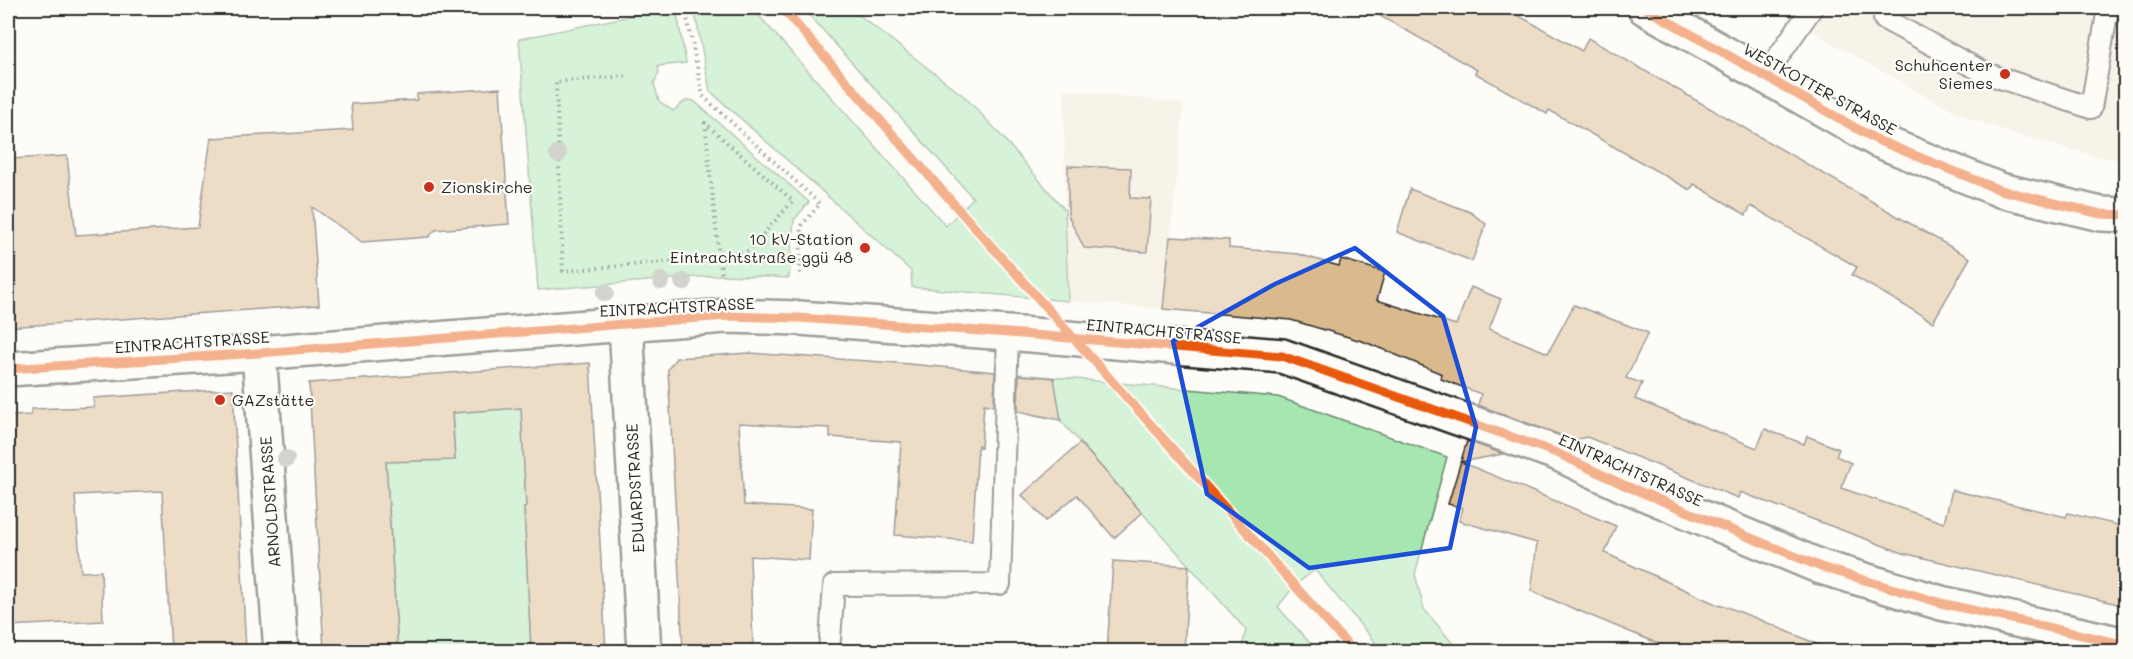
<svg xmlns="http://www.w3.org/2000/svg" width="2133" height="659" font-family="Mali,sans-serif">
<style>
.built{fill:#f2e8d7}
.green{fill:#a6e7b1;stroke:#68896e;stroke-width:1.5}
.building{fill:#dab98d;stroke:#2b2b2b;stroke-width:1.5}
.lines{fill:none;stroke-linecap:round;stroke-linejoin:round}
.lane-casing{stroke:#2b2b2b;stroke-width:24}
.street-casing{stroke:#2b2b2b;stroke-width:38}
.secondary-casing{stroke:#2b2b2b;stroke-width:38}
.path{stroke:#2b2b2b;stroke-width:4;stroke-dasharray:1.5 4.5;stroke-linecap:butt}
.lane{stroke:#fdfcf7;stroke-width:20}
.street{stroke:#fdfcf7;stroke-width:33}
.secondary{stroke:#fdfcf7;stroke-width:33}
.cycleway-casing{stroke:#fdfcf7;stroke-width:13}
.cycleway{stroke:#e8590c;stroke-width:9}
.tree{fill:#9ba399}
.marked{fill:none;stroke:#1d4ed8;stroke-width:4.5;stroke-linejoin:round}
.poi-dot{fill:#c8321e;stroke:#fdfcf7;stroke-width:2}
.labels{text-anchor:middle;stroke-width:4.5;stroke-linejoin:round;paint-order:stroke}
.poi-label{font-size:16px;fill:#2b2b2b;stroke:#fdfcf7;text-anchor:end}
.street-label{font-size:16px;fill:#2b2b2b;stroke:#fdfcf7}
</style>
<rect width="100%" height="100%" fill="#fdfcf7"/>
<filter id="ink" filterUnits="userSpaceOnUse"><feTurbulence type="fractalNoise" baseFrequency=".0167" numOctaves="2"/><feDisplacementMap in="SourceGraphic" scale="12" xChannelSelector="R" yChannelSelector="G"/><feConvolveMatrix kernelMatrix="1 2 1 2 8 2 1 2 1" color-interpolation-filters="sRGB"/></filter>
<g filter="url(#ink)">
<g class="built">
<polygon points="1770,8 2125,8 2125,160 2099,157 2020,136 1971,119 1924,95"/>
<polygon points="1064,89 1184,104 1163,309 1068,301 1065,210"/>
</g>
<g class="green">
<path d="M669 8H676L686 63 658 66 659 73 654 83 659 101 673 111C680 106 685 98 694 101L809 202 794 220 789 278 722 275 538 290 519 39Z"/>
<polygon points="694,8 752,8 946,226 973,198 803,8 850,8 965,97 998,132 1065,210 1068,301 912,287 911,271 710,91"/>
<polygon points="1018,374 1278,397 1447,457 1415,574 1424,609 1459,651 1382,651 1315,570 1294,586 1278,607 1317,651 1241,651 1246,630 1060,420 1029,414"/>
<polygon points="452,404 531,407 532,506 524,507 527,554 539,632 540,651 398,652 387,477 378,463 410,438 455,459"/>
</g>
<g class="building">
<polygon points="1366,8 1505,8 1582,51 1588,38 1970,258 1933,322 1852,275 1857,267 1751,206 1746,215 1694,184 1690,190 1549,110 1547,114 1475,73 1477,70"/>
<polygon points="500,88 509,224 435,230 429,237 362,242 312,207 319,305 8,327 8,159 67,156 76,235 198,227 211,138 353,130 351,104 417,100 417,94"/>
<polygon points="1068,166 1131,168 1130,198 1151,199 1147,252 1084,248 1068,215"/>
<polygon points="1410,189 1470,212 1486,224 1472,261 1397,232"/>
<polygon points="1170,237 1229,240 1229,248 1298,254 1339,266 1341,259 1385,272 1377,300 1456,325 1471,287 1501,299 1489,329 1548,353 1574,305 1648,333 1626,378 1642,383 1635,399 1757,448 1765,429 1804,444 1807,436 1839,449 1836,456 1851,463 1841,488 1944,523 1952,490 2066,517 2068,513 2126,527 2126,606 1903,553 1740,492 1738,498 1587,437 1573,440 1478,405 1481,394 1441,379 1442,374 1365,342 1291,320 1163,309"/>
<polygon points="749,353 898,363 995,372 994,406 984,404 981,448 978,445 972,541 895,535 901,442 830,437 830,428 739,423 744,505 812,509 809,560 750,556 753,651 683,651 668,369 676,358"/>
<polygon points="590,363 606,651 531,651 524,507 526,507 521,408 452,413 455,460 386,462 398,651 324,651 309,383"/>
<polygon points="1019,375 1054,378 1061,420 1018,411"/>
<polygon points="233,389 246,651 171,651 162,491 75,495 81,572 101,571 103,621 8,626 8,416 31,415 31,409 94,407 93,398"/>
<polygon points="1467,441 1503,454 1461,462 1616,526 1605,553 1720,606 1720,604 1763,621 1833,651 1676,651 1531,591 1537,543 1459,521 1463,508 1448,504"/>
<polygon points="1080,443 1142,513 1114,538 1077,495 1046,521 1022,495"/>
<polygon points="1113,561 1189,566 1184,651 1107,651"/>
</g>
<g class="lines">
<g class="lane-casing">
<g id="lane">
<polyline points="1890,8 1884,19 1985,73 2091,108 2108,8"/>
<polyline points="1764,77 1812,8"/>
<polyline points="829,652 834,585 1000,584 1008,333"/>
</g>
</g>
<g class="street-casing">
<g id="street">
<polyline points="626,324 644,652"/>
<polyline points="259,353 281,652"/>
<polyline points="8,369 259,353 726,316 799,318 1008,333 1282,356 1557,453 1624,485 1821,567 1941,603 2126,645"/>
</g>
</g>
<g class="secondary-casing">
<polyline id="secondary" points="1645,8 1877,140 2000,190 2101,214 2126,215"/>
</g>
<g class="path">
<polyline points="685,8 703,96 820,204 801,226 800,278"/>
<polyline points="626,76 556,82 563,271 719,257 748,251 793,201 705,123 719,257 722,277"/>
</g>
<use href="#lane" class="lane"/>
<use href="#street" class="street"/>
<use href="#secondary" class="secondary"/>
<g class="cycleway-casing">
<g id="cycleway">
<polyline points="782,8 960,211 1354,652"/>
<polyline points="1645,8 1877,140 2000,190 2101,214 2126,215"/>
<polyline points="8,369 259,353 726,316 799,318 1008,333 1282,356 1557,453 1624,485 1821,567 1941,603 2126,645"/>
</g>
</g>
<use href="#cycleway" class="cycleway"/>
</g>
<g class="tree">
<circle cx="558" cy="154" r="9"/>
<circle cx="661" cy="281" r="9"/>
<circle cx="683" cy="282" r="9"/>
<circle cx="605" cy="293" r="9"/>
<circle cx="286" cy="459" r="9"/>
</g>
</g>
<path d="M0 0H2133V659H0ZM1355 248 1443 316 1476 427 1450 548 1309 568 1207 494 1173 341 1275 284Z" fill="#fdfcf7" fill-opacity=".55" fill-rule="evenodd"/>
<path class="marked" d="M1355 248 1443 316 1476 427 1450 548 1309 568 1207 494 1173 341 1275 284Z"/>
<g class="poi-dot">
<circle cx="2005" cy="74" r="6"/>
<circle cx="429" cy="187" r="6"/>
<circle cx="865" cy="248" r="6"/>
<circle cx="220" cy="400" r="6"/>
</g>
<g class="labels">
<g class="poi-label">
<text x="1993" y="71">Schuhcenter<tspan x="1993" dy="18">Siemes</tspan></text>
<text x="441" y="193" text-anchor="start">Zionskirche</text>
<text x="853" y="245">10 kV-Station<tspan x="853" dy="18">Eintrachtstraße ggü 48</tspan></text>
<text x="232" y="406" text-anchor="start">GAZstätte</text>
</g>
<g class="street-label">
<text transform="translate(1820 89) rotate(29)" y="6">WESTKOTTER STRASSE</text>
<text transform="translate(677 307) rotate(-3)" y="6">EINTRACHTSTRASSE</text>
<text transform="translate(1164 331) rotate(5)" y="6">EINTRACHTSTRASSE</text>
<text transform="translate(192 342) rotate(-4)" y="6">EINTRACHTSTRASSE</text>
<text transform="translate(1631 470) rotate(24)" y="6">EINTRACHTSTRASSE</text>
<text transform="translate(635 488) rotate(-93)" y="6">EDUARDSTRASSE</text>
<text transform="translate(270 502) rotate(-94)" y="6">ARNOLDSTRASSE</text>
</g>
</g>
<rect width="2133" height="659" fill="none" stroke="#fdfcf7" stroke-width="30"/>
<rect x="15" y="15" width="2103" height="629" fill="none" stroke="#2b2b2b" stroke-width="2" filter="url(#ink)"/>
</svg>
